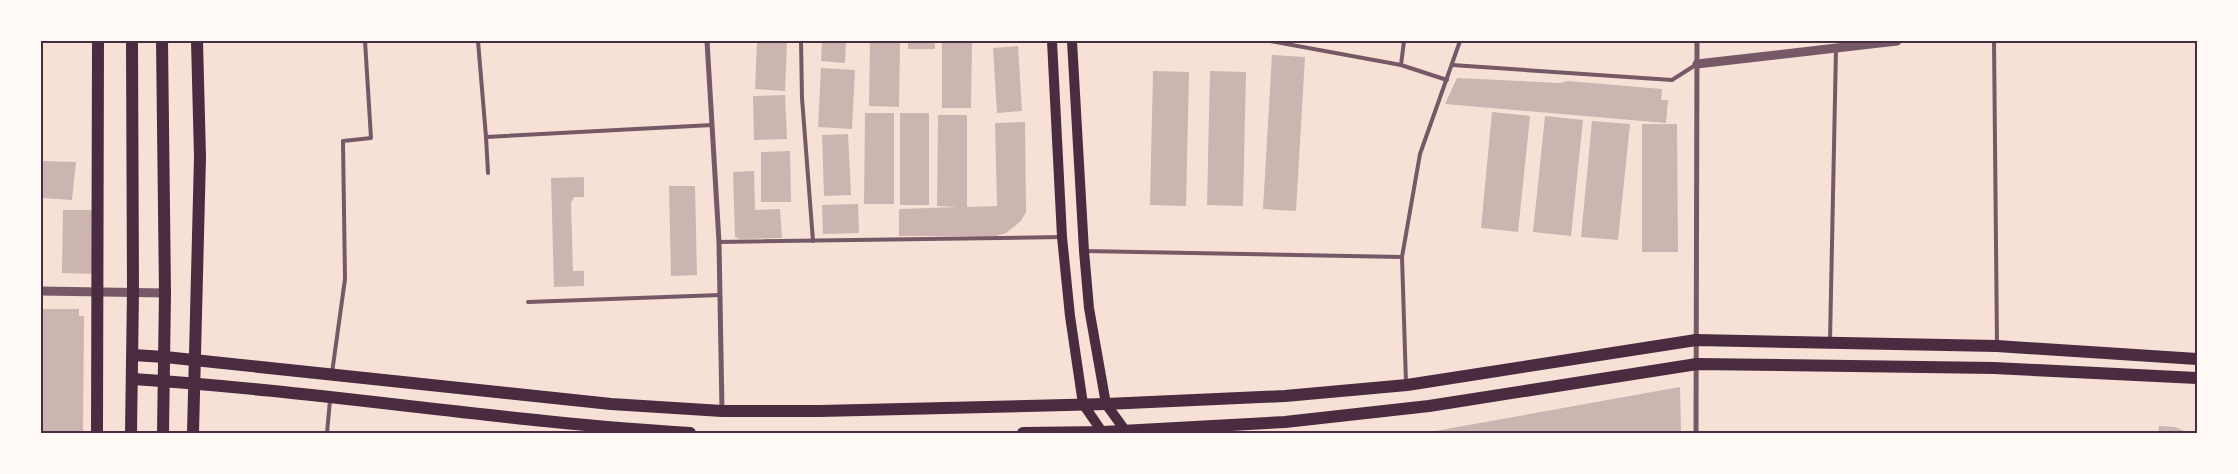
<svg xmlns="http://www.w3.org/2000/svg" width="2238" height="474" font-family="'Playfair Display',serif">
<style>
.building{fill:#ccb4b1}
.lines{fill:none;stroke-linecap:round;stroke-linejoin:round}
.service{stroke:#755966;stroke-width:4}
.minor{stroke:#755966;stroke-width:5}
.tertiary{stroke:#755966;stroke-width:9}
.secondary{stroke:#4a2c40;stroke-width:10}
.primary{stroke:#4a2c40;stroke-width:12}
.trunk{stroke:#4a2c40;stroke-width:12}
.neatline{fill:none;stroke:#4a2c40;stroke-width:2}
</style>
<rect width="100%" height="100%" fill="#f7e1d7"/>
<g class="building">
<polygon points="757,41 787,41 785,91 755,89"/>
<polygon points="822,41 846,41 845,63 821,61"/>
<polygon points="870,41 900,41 899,107 869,106"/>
<rect x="908" y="41" width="27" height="8"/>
<polygon points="942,41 972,41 971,108 942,108"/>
<polygon points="1018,46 1022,111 997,113 993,48"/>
<polygon points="1272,55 1305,57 1296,211 1263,209"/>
<polygon points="821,68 855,70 852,129 818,127"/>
<polygon points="1153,71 1189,72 1186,206 1150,205"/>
<polygon points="1210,71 1246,72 1243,206 1207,205"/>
<polygon points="1457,78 1560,83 1567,81 1662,89 1661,100 1668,100 1666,123 1445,104"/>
<polygon points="785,95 787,139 754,140 753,96"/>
<polygon points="1492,112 1530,116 1518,232 1481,228"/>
<polygon points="865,113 894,113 894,204 864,204"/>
<rect x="900" y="113" width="29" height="92"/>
<polygon points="938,115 967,115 967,207 997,206 995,123 1025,122 1026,212 1021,221 1006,233 996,236 899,236 899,209 958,207 937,206"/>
<polygon points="1545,116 1583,120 1571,236 1533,232"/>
<polygon points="1592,121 1630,124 1618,240 1581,237"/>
<polygon points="1642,124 1677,124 1678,252 1642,252"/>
<polygon points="848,134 851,195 824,196 822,135"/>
<polygon points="790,151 791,202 761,202 761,152"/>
<polygon points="41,161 76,162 72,200 41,198"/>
<polygon points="754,171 755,210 780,209 782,238 740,239 735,237 733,172"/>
<polygon points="584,177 584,197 574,197 571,203 573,271 584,271 584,286 554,287 551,178"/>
<polygon points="669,186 695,186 697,275 671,276"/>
<polygon points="858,204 859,233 823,234 822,205"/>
<polygon points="63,210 94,210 94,274 62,273"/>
<polygon points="42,309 79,309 79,316 84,316 83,433 41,433"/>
<polygon points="1680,387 1681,433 1435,433 1435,431"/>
<polygon points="2159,426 2175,427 2190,433 2158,433"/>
</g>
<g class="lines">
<g class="service">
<polyline points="478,41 486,137 712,125"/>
<polyline points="801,41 802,98 813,241"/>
<polyline points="1270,41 1401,65 1447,80"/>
<polyline points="1994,41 1997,344"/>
<polyline points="1401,65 1404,41"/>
<polyline points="1452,65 1672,80 1697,64"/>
<polyline points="486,137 488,173"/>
<polyline points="719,242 1062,237"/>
<polyline points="1084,251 1402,257"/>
<polyline points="528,302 720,295"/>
<polyline points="1830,341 1836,49"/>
<polyline points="332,373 345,279 343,141 371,138 365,41"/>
<polyline points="1406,383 1402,257 1420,154 1460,41"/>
<polyline points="327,433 330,400"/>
</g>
<g class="minor">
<polyline points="707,41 719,242 722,410"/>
<polyline points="1696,433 1697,41"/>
</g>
<g class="tertiary">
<polyline points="1697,64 1897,41"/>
<polyline points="41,291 165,293"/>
</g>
<g class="secondary">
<polyline points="1052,41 1062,237 1070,316 1083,404 1103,433"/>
<polyline points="1072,41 1084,251 1089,308 1106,404 1127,433"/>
</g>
<g class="primary">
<polyline points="133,355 165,357 611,404 722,411 820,411 1106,404 1285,396 1407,385 1696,340 1997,346 2197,359"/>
<path d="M133 379C319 391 504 422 690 433"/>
<polyline points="97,433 98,41"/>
<polyline points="193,433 200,157 197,41"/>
<polyline points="1023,433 1103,432 1285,422 1429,406 1697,364 1994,368 2197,378"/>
</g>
<g class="trunk">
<polyline points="162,41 165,293 163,433"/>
<polyline points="131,433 133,292 132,41"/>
</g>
</g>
<rect width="2238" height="474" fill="none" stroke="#fffaf5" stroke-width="85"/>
<rect x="42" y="42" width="2154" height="390" class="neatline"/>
</svg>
